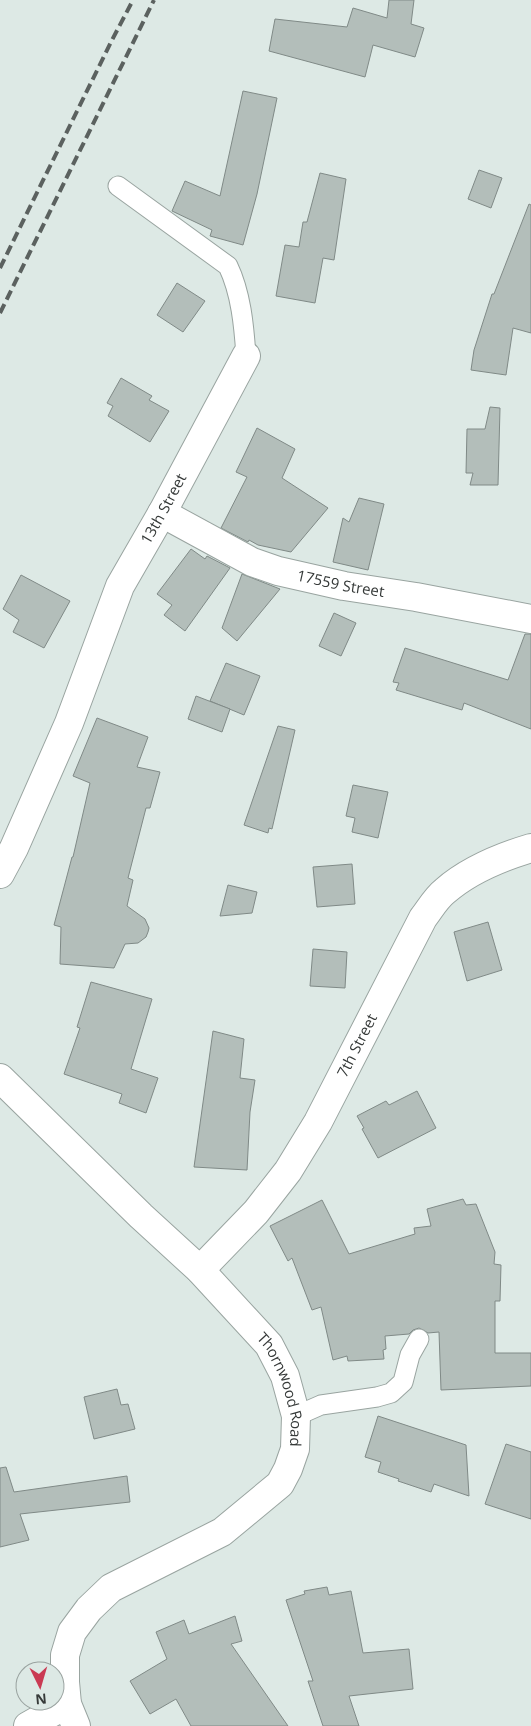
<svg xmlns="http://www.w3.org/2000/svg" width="531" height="1726" font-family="'Open Sans',sans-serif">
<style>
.building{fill:#b3beba;stroke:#808a87}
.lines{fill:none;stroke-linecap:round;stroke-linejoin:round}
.lane-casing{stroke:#99a4a0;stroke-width:21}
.street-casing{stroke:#99a4a0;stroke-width:30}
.secondary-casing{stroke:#99a4a0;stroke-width:30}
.lane{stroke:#fff;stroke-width:19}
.street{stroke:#fff;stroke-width:28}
.secondary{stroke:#fff;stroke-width:28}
.rail{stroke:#5b615f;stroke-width:4;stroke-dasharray:10 5;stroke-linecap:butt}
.labels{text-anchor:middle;stroke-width:4.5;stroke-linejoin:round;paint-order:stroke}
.street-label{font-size:15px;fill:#363a39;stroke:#dde9e5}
</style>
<rect width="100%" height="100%" fill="#dde9e5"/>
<g class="building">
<polygon points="389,0 414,0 411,24 424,28 415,57 373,45 365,77 269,51 275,19 347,27 353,8 387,18"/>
<polygon points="243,91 277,98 257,194 243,245 210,236 212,230 172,211 185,181 220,196"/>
<polygon points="479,170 502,178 491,208 468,199"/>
<polygon points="320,173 346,179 334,260 323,258 315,303 276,296 285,245 299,247 303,222 307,222"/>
<polygon points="529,204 531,205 531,333 513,328 506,375 471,370 474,350 492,294 494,294"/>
<polygon points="177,283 205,301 183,332 157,315"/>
<polygon points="121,378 152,396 149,400 169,411 150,442 108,416 113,406 107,403"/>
<polygon points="490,407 500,408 498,485 470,485 473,473 466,473 467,429 485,429"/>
<polygon points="257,428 295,449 282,478 328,508 291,552 258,545 249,540 248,542 221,528 247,477 236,472"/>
<polygon points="359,498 384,504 368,570 333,562 343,518 349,522"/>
<polygon points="191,549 205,559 207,556 230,568 185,631 164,615 172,605 157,594"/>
<polygon points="242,574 280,589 237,641 222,628"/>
<polygon points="21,575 70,601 44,648 13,632 19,620 3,609"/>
<polygon points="334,613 356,623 341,656 319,646"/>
<polygon points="525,634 531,634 531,729 464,703 462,710 396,690 399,683 393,682 405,648 508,680"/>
<polygon points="226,663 260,676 244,715 210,701"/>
<polygon points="196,696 230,709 222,732 188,719"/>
<polygon points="97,718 148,737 137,767 160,772 150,808 146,808 128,878 133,880 127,906 145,919 149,928 148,932 146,937 138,943 125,944 114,968 60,964 61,927 54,925 72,857 73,857 90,783 73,776"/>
<polygon points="278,726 295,730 272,829 269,828 268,833 244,825"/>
<polygon points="353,785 388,792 378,838 352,832 355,818 346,816"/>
<polygon points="352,864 355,904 317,907 313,867"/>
<polygon points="228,885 257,892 252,913 220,916"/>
<polygon points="488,922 502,970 467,981 454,932"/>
<polygon points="313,949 347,952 345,988 310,986"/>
<polygon points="91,982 152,999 131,1069 158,1078 146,1113 119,1103 122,1094 64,1074 80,1028 77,1027"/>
<polygon points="213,1031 244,1039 240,1078 255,1080 250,1112 247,1170 194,1167"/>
<polygon points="417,1091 436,1128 378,1158 362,1129 364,1128 357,1116 386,1101 389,1105"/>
<polygon points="463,1199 466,1205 476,1204 495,1252 494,1264 501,1265 500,1301 495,1301 495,1353 531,1353 531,1386 441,1390 439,1332 428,1333 419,1328 413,1330 409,1334 385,1336 386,1349 383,1350 384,1359 348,1361 347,1356 333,1360 321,1307 312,1310 292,1258 288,1261 270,1226 322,1200 349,1254 415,1234 414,1228 431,1226 427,1209"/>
<polygon points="117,1389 121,1405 128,1404 135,1429 94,1439 84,1397"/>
<polygon points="378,1416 466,1445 469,1496 434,1484 431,1492 398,1481 399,1479 378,1472 381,1462 365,1457"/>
<polygon points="506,1444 531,1452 531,1519 485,1504"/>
<polygon points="6,1467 14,1492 127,1476 130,1502 20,1514 29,1540 0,1547 0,1468"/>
<polygon points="327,1587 329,1595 351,1591 363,1653 409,1649 413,1689 349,1696 359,1726 323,1726 308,1681 313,1681 286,1600 305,1594 304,1591"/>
<polygon points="235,1616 242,1641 231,1644 288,1726 191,1726 176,1699 150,1714 130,1681 167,1659 156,1632 184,1620 189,1634"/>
</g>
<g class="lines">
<g class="lane-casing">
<g id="lane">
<path d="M118 186 228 266C241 293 244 326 246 356"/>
<polyline points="296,1416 321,1405 377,1397 391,1393 403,1382 410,1355 419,1339"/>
</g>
</g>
<g class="street-casing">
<g id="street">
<path id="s1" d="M162 513 252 562 278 571 344 586 416 597 531 619"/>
<path id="s2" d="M0 874 14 848 69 723 120 586 162 513 246 356"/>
<path id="s3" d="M200 1270 256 1212 288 1171 318 1122 423 918C430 909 436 898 445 891 469 870 501 857 531 848"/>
<polyline points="28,1726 67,1704"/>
</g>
</g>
<g class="secondary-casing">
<g id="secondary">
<path id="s4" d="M0 1078 141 1216 200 1270 269 1345 285 1376 296 1416 295 1449 288 1469 280 1484 222 1532 111 1588 89 1609 72 1632 65 1655V1682L67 1704 76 1726"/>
</g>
</g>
<use href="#lane" class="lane"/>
<use href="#street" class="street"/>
<use href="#secondary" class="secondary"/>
<g class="rail">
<polyline points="0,268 111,42 133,0"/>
<polyline points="0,313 154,0"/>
</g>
</g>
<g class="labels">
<g class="street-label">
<text dy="5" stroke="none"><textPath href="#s2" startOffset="401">13th Street</textPath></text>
<text dy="5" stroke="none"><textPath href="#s1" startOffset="194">17559 Street</textPath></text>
<text dy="5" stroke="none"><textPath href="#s3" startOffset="276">7th Street</textPath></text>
<text dy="5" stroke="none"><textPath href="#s4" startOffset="426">Thornwood Road</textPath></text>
</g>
</g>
<g transform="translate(40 1686) rotate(175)"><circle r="24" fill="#dde9e5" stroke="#9aa3a0"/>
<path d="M0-4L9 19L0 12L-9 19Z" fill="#ca3a53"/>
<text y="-8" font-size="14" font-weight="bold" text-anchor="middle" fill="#363a39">N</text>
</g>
</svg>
